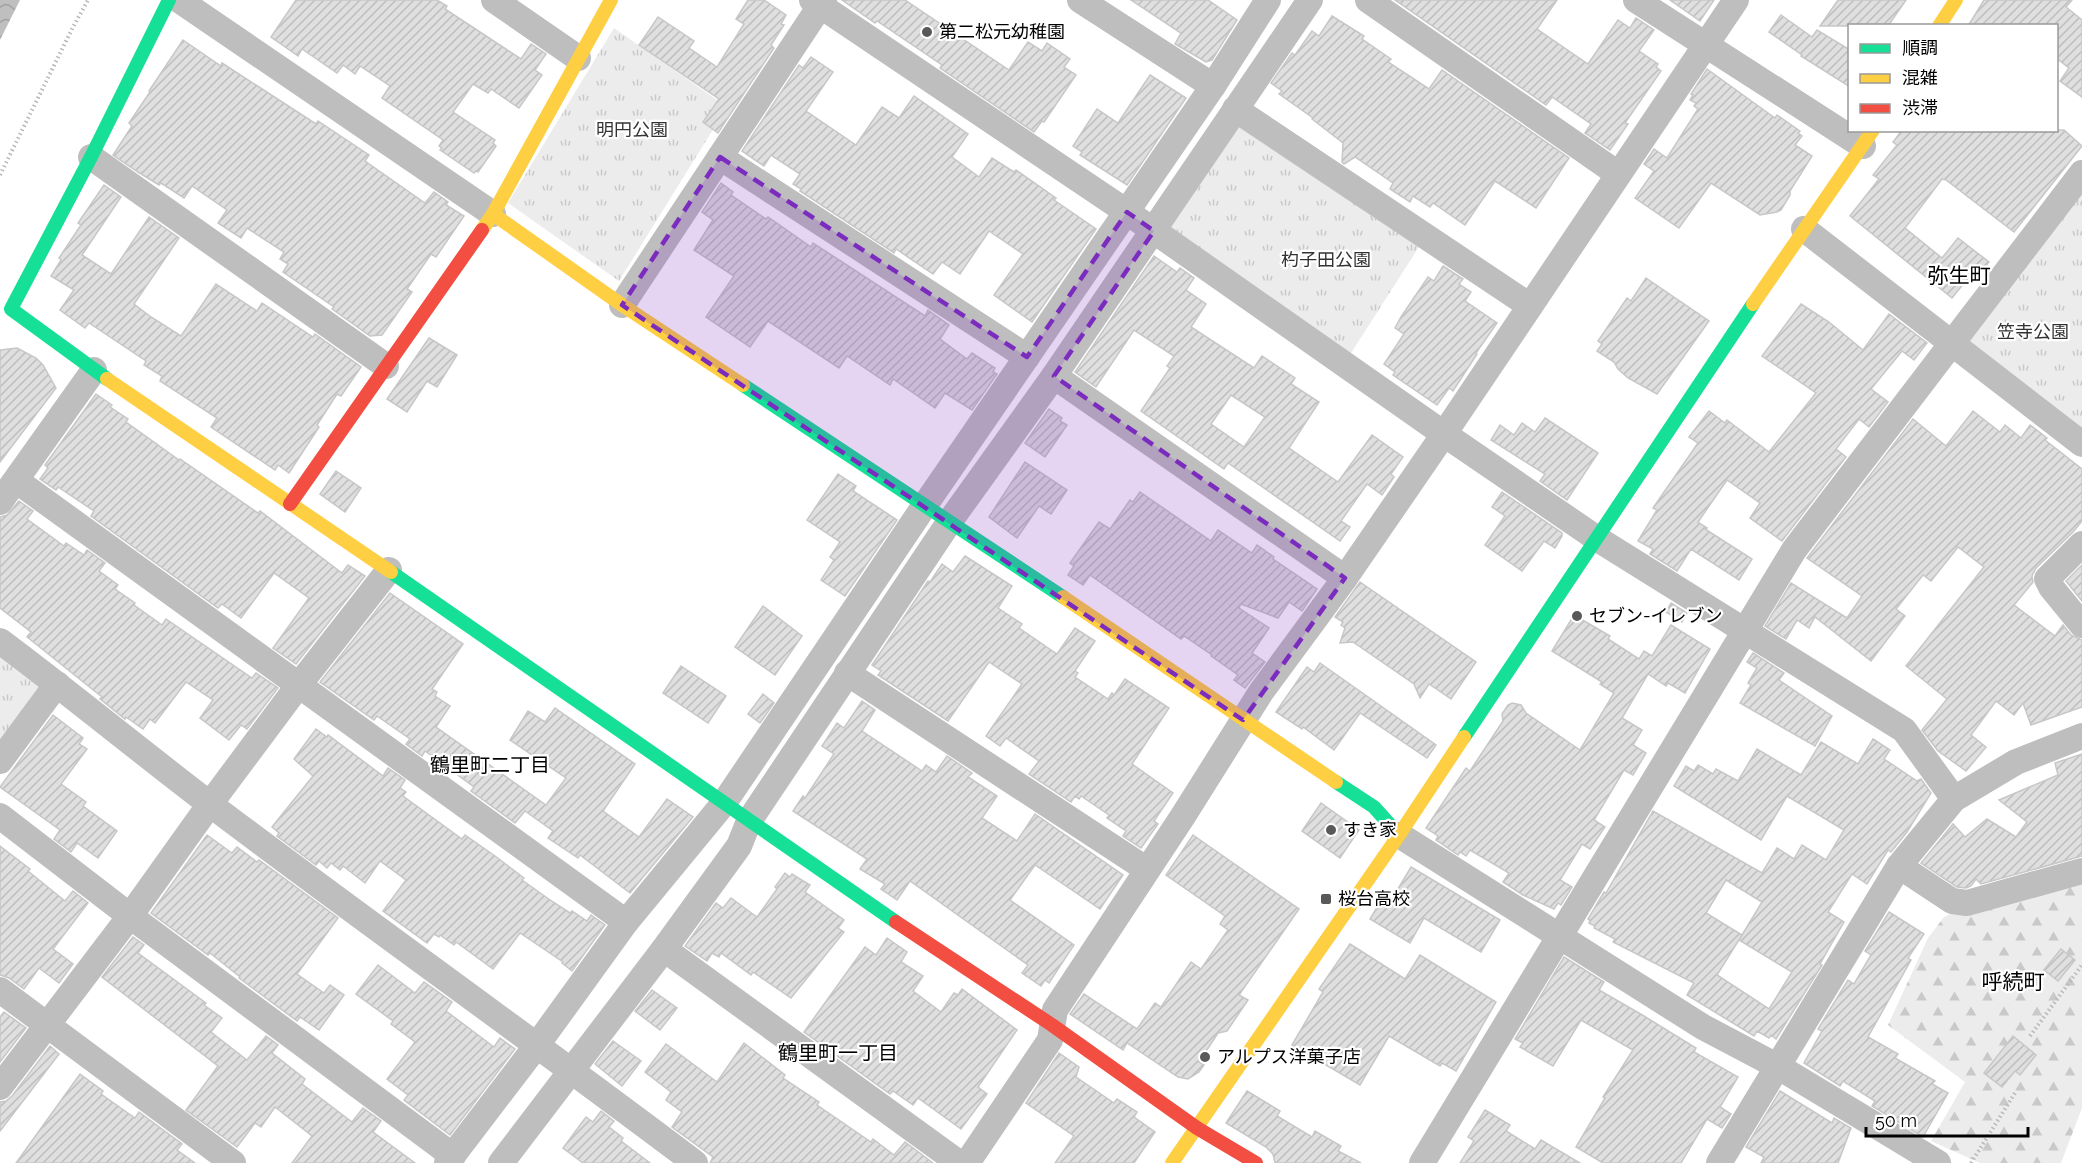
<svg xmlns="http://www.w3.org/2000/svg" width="2082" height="1163" font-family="Raleway,'Noto Sans JP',sans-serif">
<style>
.forest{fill:url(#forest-firs)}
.park{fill:url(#park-tufts)}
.water{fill:url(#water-waves)}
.building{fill:url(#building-hatch);stroke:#c7c7c7;stroke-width:1.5;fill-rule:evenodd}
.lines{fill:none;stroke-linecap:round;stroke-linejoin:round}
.path{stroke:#b9b9b9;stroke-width:4;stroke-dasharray:1.5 3;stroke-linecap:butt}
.street{stroke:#bebebe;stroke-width:26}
.fast{stroke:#16e098;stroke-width:14}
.slow{stroke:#ffcf43;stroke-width:14}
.jam{stroke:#f24e42;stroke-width:14}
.marked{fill:#7b2cbf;fill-opacity:0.2;stroke:#7b2cbf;stroke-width:4.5;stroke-dasharray:12 8;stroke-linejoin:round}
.poi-dot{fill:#595959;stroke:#fff;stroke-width:2}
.labels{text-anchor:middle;stroke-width:4.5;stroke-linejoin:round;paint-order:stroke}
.poi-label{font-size:18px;fill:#000;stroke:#fff;text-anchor:start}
.park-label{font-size:18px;fill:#333;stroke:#fff}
.neighbourhood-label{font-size:20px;fill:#000;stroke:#fff}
.quarter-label{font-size:21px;fill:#000;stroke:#fff}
</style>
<defs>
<pattern id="forest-firs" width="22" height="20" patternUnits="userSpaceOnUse" patternTransform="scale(1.5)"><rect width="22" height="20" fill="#ececec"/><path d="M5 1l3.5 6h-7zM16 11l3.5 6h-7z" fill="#c9c9c9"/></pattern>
<pattern id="park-tufts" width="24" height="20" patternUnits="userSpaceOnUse" patternTransform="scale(1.5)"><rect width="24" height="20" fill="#ececec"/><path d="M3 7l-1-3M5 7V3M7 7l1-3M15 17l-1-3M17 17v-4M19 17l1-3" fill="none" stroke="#c9c9c9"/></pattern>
<pattern id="water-waves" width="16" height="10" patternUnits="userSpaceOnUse" patternTransform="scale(1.5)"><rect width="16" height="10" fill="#bfbfbf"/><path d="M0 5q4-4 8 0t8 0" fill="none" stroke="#a2a2a2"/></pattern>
<pattern id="building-hatch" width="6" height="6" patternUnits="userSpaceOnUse" patternTransform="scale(1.5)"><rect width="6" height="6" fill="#dfdfdf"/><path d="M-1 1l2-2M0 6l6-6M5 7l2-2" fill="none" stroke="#bebebe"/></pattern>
</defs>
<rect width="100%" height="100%" fill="#fff"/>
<polygon class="forest" points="2082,878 2082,1108 2061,1163 1980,1163 1931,1141 1965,1082 1888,1025 1928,938 1944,917 1962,908"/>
<g class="park">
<polygon points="614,28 727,107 619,281 508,203"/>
<polygon points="1234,112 1424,239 1346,361 1156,230"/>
<polygon points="2082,188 2082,432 1971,349 1966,338"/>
<polygon points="0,655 39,685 39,696 0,749"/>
</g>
<polygon class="water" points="0,0 20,0 0,40"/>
<g class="building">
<polygon points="296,0 437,0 447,6 445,9 521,59 531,44 546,54 535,70 542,75 519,108 491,89 488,93 473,84 453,112 495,140 493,143 496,146 478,172 476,171 474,173 440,150 442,148 439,146 443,140 382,98 390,86 360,66 355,74 343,65 337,73 302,49 298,56 271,37"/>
<polygon points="748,0 764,0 786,15 781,24 784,25 771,45 774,48 718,133 703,122 719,99 639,45 658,17 694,41 689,48 717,67 744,24 736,19"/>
<polygon points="842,0 905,0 1009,70 1028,42 1042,51 1047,43 1070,59 1064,67 1076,75 1044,122 1042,121 1034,132 940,68 942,65 877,21 875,23"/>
<polygon points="1131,0 1208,0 1237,20 1212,60 1206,62 1175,44 1181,33"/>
<polygon points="1395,0 1557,0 1537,29 1588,64 1618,20 1630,28 1636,18 1654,30 1639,51 1658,64 1656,67 1661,71 1625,123 1628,124 1610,150 1585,133 1591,124 1552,97 1546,105"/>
<polygon points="1670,0 1714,0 1700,21"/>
<polygon points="1838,0 1906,0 1888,26 1820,26"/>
<polygon points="1984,0 2072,0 2066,7 2082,20 2082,97 2060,81 2069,68 2056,58 2056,26 1968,26"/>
<polygon points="1781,15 1812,37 1817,30 1850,50 1850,87 1801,56 1802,55 1769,32"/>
<polygon points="1332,16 1364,36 1362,39 1391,59 1388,62 1429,89 1442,70 1569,158 1536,208 1495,181 1465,225 1433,203 1430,207 1413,196 1410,202 1390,189 1393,183 1355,157 1344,164 1342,162 1343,143 1312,119 1313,118 1279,94 1282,91 1271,83 1292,53 1295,55 1312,31 1319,36"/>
<polygon points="183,40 221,66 222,63 316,124 318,121 369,155 365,161 425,203 434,192 448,202 446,205 464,216 436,257 431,254 407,289 412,292 382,335 370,336 332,309 334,307 283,272 288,264 280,259 284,252 247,228 241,238 218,223 227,210 192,186 184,198 161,183 159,185 138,172 113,155 132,126 129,123 150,92 149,91"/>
<polygon points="811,57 833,72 806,111 856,145 882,107 899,118 914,96 968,134 952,157 979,177 992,158 1014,172 1016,170 1056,198 1054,200 1096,229 1032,322 994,295 1023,254 989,231 960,274 942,262 933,274 896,249 894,253 800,191 801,189 793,184 800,174 771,155 764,166 742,151 799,65 803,68"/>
<polygon points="1707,69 1775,118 1777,115 1800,131 1798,133 1802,136 1795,145 1812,156 1790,191 1790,195 1781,210 1777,212 1760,215 1711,183 1679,228 1635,198 1654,171 1644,164 1654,149 1667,158 1698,109 1694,106 1696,103 1690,100 1693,95 1691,94"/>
<polygon points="1150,75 1186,98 1127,185 1080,155 1082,152 1073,146 1097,109 1118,123"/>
<polygon points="1902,130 2064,130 2082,146 2014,232 1946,180 1942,179 1905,228 1942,258 1958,238 1989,262 1974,281 1969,277 1952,298 1850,216 1879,179 1873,175 1897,145 1893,142"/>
<polygon points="721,183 733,192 731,195 766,219 768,217 811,247 813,243 925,316 928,310 949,325 940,339 967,359 972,353 995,368 993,372 997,374 972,410 945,393 935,408 893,379 890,385 847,356 839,368 768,321 750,347 706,317 734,276 694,250 713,220 702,212"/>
<polygon points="104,185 121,197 82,255 111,274 149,217 179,238 134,304 151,317 181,336 216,284 257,311 262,303 313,337 315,334 361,367 341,396 337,394 317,425 319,427 289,473 278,465 275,470 211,427 217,418 160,381 162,376 144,365 146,361 89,323 85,328 60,310 74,290 51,276 61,260 59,258 81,225 78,223"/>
<path d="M1154 256 1177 272 1180 268 1194 278 1186 290 1206 304 1191 327 1254 368 1262 356 1295 378 1291 384 1319 402 1289 448 1338 482 1372 435 1403 457 1391 474 1394 477 1382 495 1367 484 1341 521 1350 527 1340 541 1228 463 1224 469 1141 411 1170 368 1167 366 1174 356 1134 330 1096 387 1075 372ZM1231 395 1265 417 1244 447 1211 424Z"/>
<polygon points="1443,266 1463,279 1459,284 1471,292 1465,301 1497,323 1476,353 1477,354 1453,391 1449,388 1437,405 1393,375 1395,372 1384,364 1404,334 1395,328 1401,317 1428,277 1434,281"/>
<polygon points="1646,278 1709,321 1657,394 1628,378 1618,369 1614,362 1597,351 1602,344 1598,341 1627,298 1631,301"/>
<polygon points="1801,304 1829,322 1863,350 1889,314 1927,343 1914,360 1902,351 1871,389 1888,402 1869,427 1859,419 1836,449 1846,457 1782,541 1750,518 1760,503 1727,480 1698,522 1707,528 1705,529 1752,559 1739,580 1691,549 1677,571 1650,554 1653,549 1638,541 1657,510 1653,508 1698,443 1689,437 1709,411 1725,423 1727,420 1769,452 1816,393 1762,356"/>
<polygon points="429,338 457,355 437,387 427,381 407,412 387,399"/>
<polygon points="17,348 36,358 43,365 56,388 0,462 0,350"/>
<polygon points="96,394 112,405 110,407 128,419 126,422 179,460 180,459 258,513 260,511 342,573 348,565 365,576 296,664 273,648 309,598 274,573 241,618 222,604 218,608 91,516 94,511 58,487 56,490 40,479 48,468 45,465"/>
<polygon points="1049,409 1062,418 1060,421 1067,425 1045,457 1025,443"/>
<polygon points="1973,411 2000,432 2005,425 2021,438 2030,425 2047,438 2045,440 2082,469 2082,521 2073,532 2036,568 2032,576 2033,582 2014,605 2055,636 2063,625 2071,635 2082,640 2082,707 2031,725 2023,703 2014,715 1996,701 1971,735 1986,747 1966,771 1938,751 1922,730 1947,699 1906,666 1984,567 1958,547 1931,581 1923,575 1896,609 1905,616 1871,661 1815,617 1809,628 1797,620 1786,639 1765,626 1791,583 1847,618 1862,596 1807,558 1913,419 1946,446"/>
<polygon points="1545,418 1598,453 1567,500 1540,481 1545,474 1491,440 1500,425 1514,435 1522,423 1535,432"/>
<polygon points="1025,462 1067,490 1051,514 1039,506 1017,538 989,517"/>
<polygon points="336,471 361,488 345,512 320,494"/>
<polygon points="838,474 856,486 853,491 897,520 845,596 821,580 834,560 830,557 840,542 807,520"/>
<polygon points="1140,492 1211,541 1218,530 1252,553 1257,545 1274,557 1273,559 1317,589 1302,611 1289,602 1278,618 1241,604 1239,608 1269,628 1252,653 1265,662 1245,688 1234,680 1238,675 1211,656 1212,655 1184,636 1181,639 1090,575 1083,585 1068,575 1074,566 1070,563 1099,522 1110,529 1130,500 1133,502"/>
<polygon points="1502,492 1562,533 1562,536 1555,548 1544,541 1522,571 1485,545 1505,516 1492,507"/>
<polygon points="19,501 33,511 27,519 64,546 66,543 84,555 87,550 105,563 99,571 118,585 115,589 135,603 134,605 162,625 166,619 252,678 256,673 278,688 247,729 241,725 229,740 200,718 213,700 186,682 155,723 150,719 143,729 126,717 125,719 100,699 102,697 27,637 31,632 0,608 0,517 7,515"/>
<polygon points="965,556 1012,586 998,608 1022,624 1019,628 1057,654 1075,628 1095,641 1075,671 1078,673 1075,677 1108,699 1112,693 1114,695 1125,679 1169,708 1132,764 1173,793 1154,821 1158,824 1141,848 1123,836 1126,831 1107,818 1109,815 1081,796 1079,799 1075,796 1071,802 1029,774 1039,761 1006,738 1000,746 986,736 1022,684 989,662 948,721 878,675 881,671 872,665 928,581 930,582 942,564 953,572"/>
<polygon points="2082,565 2082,601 2066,581"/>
<polygon points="1360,582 1476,662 1451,699 1429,684 1420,698 1414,684 1353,642 1340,643 1345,628 1341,625 1343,622 1335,617"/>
<polygon points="390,593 463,644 432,689 437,692 435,696 450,706 436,727 546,805 566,778 510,740 528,711 545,722 555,708 635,764 603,811 639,837 667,799 693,817 630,893 580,855 578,858 548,838 553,831 525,811 515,823 471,791 474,787 425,751 422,756 406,744 410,739 377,716 374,720 320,682"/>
<polygon points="1671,603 1687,613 1682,622 1666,612"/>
<polygon points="763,606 802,636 775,675 735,647"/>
<polygon points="1574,615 1610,636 1608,639 1639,659 1644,651 1652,656 1671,625 1710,649 1685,693 1668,683 1666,686 1648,674 1622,718 1642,730 1633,745 1646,753 1633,775 1624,770 1594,820 1605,827 1590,849 1582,844 1560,880 1572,887 1561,905 1558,903 1554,909 1523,895 1503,882 1509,873 1470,850 1466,856 1460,852 1458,855 1436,840 1438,836 1426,828 1466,768 1470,771 1503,721 1502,714 1508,705 1512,703 1521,705 1526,713 1580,750 1614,693 1600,684 1602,682 1552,651"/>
<polygon points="1753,653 1784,673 1779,680 1832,716 1815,746 1740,703 1751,685 1748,683 1757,668 1747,662"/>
<polygon points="1320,663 1436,745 1427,758 1360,713 1334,750 1303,727 1302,729 1276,712 1307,667 1314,672"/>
<polygon points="681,666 726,696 708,723 663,693"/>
<polygon points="763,694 774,703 760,723 748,714"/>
<polygon points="862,701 875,710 862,731 922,771 926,765 936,772 947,756 972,773 968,777 997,796 982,818 1017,841 1035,814 1123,875 1100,909 1035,865 1010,900 1074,945 1049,983 1045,980 1041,986 1022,973 1028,965 910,881 897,900 881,889 885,884 860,869 867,859 793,811 803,796 805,798 834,754 822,746 837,723 844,728"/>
<polygon points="53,715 83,738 79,744 87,749 61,784 86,802 83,806 117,831 98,858 77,843 71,852 54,839 60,830 0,787"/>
<polygon points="316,729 327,737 328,735 383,776 388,768 405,780 400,788 406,792 403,796 462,839 465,835 495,856 524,878 522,880 553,902 570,913 572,911 587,921 591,915 605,925 572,971 562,963 563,962 520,933 493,969 456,942 454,945 440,935 439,937 434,934 427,943 383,911 406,880 380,861 365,883 343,866 340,870 331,863 327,868 319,861 316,865 277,836 279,833 272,827 313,776 294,759"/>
<path d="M1873 739 1890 750 1884 759 1917 781 1921 779 1931 793 1907 832 1891 852 1888 850 1867 884 1852 874 1828 912 1844 922 1820 964 1822 965 1776 1039 1771 1035 1769 1038 1757 1031 1754 1036 1687 995 1694 983 1613 942 1615 939 1594 928 1595 926 1589 923 1590 920 1588 919 1604 892 1606 893 1653 811 1762 873 1777 848 1794 859 1802 845 1826 860 1844 830 1787 796 1761 840 1674 786 1686 766 1694 771 1698 765 1713 774 1716 769 1738 781 1757 749 1801 775 1821 742 1858 764ZM1726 880 1762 902 1739 940 1792 972 1769 1009 1717 975 1742 935 1706 913Z"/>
<polygon points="2082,754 2082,856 1981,884 1976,879 1971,886 1966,888 1957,887 1921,863 1953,824 1965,837 1987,819 2016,837 2027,822 1999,800 2058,775 2055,763"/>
<polygon points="1321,803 1359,830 1340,858 1302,831"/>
<polygon points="207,835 232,853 237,847 257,862 259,860 338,918 297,974 324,993 330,985 344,995 319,1030 300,1017 297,1021 239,978 240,977 210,953 208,955 151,913"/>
<polygon points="1193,835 1299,909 1239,995 1248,1000 1227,1031 1218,1033 1199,1062 1204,1065 1199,1072 1188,1079 1178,1077 1127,1043 1123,1050 1070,1014 1084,994 1137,1029 1155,1003 1161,1007 1191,962 1201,969 1228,930 1220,924 1225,916 1166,875"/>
<polygon points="0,846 30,869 28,871 65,901 73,891 88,903 53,949 73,964 59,983 39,968 24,989 9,978 0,975"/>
<polygon points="1411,867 1500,920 1481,952 1424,918 1410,943 1370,919 1385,894 1392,899"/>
<polygon points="785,873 790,877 792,874 810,885 805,892 844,920 838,928 844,932 791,998 753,972 751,975 721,953 719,957 712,953 707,961 685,946 716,903 723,908 731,898 757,917 777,889 775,887"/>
<polygon points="1889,912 1924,934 1908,958 1911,960 1868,1037 1898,1054 1895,1058 1935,1081 1932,1084 1948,1093 1923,1137 1872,1106 1875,1101 1843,1081 1840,1086 1804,1063 1822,1031 1818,1029 1848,980 1854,984 1871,955 1865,951"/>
<polygon points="133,937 144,945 138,953 206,1003 204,1005 222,1018 211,1032 247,1060 266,1036 278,1045 272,1053 305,1079 302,1084 352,1122 363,1108 381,1121 373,1132 415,1163 292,1163 312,1136 275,1107 261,1127 255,1123 237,1147 186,1110 218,1066 102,977"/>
<polygon points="887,938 907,952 901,962 923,976 913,991 941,1012 954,993 958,995 962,989 1017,1030 978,1087 987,1094 961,1129 918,1098 913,1105 893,1091 890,1094 804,1032 865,947 876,955"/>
<polygon points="1350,944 1405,979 1420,955 1496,1002 1456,1071 1442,1063 1440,1066 1389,1036 1360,1085 1292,1045 1323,992 1319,989"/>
<polygon points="2061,949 2075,960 2058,981 2044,970"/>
<polygon points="1564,957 1604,982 1599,990 1644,1016 1696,1048 1694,1052 1738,1077 1720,1107 1731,1114 1722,1128 1707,1119 1681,1163 1603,1163 1576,1147 1605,1098 1603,1097 1633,1050 1581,1020 1553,1066 1520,1047 1523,1043 1515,1039"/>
<polygon points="378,965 415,993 424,982 452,1002 446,1011 494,1047 500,1038 515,1049 450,1135 404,1100 408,1095 387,1079 415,1042 391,1024 393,1021 356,994"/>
<polygon points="652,990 677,1008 660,1030 635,1011"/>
<polygon points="4,1012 26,1028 0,1062 0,1017"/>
<polygon points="2013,1036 2036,1055 2020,1075 2015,1071 2002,1087 1984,1073"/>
<polygon points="613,1041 641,1061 622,1086 595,1064"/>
<polygon points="744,1043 785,1075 783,1078 819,1102 817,1105 871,1142 873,1139 894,1155 905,1142 933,1163 710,1163 713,1157 672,1127 682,1112 666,1100 671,1092 645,1072 666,1044 717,1082"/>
<polygon points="50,1046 59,1054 0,1131 0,1102 6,1101 12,1096"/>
<polygon points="1059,1053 1079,1067 1076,1077 1114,1103 1117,1099 1137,1112 1134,1117 1155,1132 1134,1163 1055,1163 1074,1136 1026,1103"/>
<polygon points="80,1074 103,1091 101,1094 135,1118 139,1112 182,1144 177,1150 195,1163 16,1163"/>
<polygon points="1247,1091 1280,1111 1277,1116 1312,1137 1315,1131 1341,1146 1338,1151 1361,1163 1275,1163 1273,1154 1266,1147 1226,1123"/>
<polygon points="1780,1091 1832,1123 1834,1118 1851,1128 1838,1163 1761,1163 1764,1157 1746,1147"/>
<polygon points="1485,1110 1510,1125 1506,1131 1535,1149 1541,1140 1580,1163 1460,1163 1474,1141 1468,1137"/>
<polygon points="601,1111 614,1121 609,1127 623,1138 621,1141 650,1163 583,1163 563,1148 586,1117 593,1122"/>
</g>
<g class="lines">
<g class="path">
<polyline points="0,175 72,29 88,0"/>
<polyline points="2030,1036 2082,965"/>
<polyline points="1971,1163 2015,1093"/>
</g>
<g class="street">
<polyline points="179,0 493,214"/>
<polyline points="494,0 578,58"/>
<polyline points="812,0 1127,212 1444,434 1596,538 1904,730 1954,799"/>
<polyline points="1080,0 1213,86"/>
<polyline points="1368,0 1618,174"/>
<polyline points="1636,0 1863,146"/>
<polyline points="1235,109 1530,306"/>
<polyline points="91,157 386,366"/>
<polyline points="720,157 1027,357"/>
<polyline points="1804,229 2082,444"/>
<polyline points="622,305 824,0"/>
<polyline points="1054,376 1345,578"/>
<polyline points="17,481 626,922"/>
<polyline points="0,502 94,370"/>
<polyline points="2082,544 2047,579 2051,587 2082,625"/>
<path d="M0 641C71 694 140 751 211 805 371 926 535 1042 695 1163"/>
<polyline points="847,673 1146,869"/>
<polyline points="0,761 57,684"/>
<polyline points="0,816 130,916 453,1156"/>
<polyline points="1399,835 1703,1027 1777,1066 1938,1163"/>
<polyline points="1899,866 1952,901 1967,903 2082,871"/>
<polyline points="664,949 959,1163"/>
<polyline points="0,990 233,1163"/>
<polyline points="0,1087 130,916 210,804 298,686 389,570"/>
<polyline points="447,1163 537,1045 626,922 724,803 925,505 1213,86 1268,0"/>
<polyline points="501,1163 664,949 739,846 749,821 950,521 1054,376 1310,0"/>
<polyline points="967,1163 1050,1040 1055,1010 1183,816 1261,692 1345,578 1444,434 1736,0"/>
<polyline points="1422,1163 1794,550 2082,173"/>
<polyline points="1719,1163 1899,866 1954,799 2016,762 2082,736"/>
</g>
<g class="fast">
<polyline points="107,379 11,309 91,157 169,0"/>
<polyline points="743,385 1063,597"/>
<polyline points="391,572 896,922"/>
<polyline points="1464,737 1753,304"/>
<polyline points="1336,782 1374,807 1399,835"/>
</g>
<g class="slow">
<polyline points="1939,26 1956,0"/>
<polyline points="493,214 622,305 743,385"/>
<polyline points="482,230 493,214 611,0"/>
<polyline points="1753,304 1873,130"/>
<polyline points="107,379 391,572"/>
<polyline points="1063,597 1336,782"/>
<polyline points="1172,1163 1399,835 1464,737"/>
</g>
<g class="jam">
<polyline points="290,504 482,230"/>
<polyline points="896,922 1052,1025 1197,1128 1256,1163"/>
</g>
</g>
<path class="marked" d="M720 157 1027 357 1127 212 1154 231 1054 376 1345 578 1243 720 622 305Z"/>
<g class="poi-dot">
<circle cx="927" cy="32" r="6"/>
<circle cx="1577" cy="616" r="6"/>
<circle cx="1331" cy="830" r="6"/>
<rect x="1320" y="893" width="12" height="12" rx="3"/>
<circle cx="1205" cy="1057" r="6"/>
</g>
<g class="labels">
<g class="poi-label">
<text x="939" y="38">第二松元幼稚園</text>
<text x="1589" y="622">セブン-イレブン</text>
<text x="1343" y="836">すき家</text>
<text x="1338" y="905">桜台高校</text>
<text x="1217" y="1063">アルプス洋菓子店</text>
</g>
<g class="park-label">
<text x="632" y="136">明円公園</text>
<text x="1326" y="266">杓子田公園</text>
<text x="2033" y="338">笠寺公園</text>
</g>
<g class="neighbourhood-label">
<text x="490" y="772">鶴里町二丁目</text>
<text x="838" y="1060">鶴里町一丁目</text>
</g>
<g class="quarter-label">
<text x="1959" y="283">弥生町</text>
<text x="2013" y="989">呼続町</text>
</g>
</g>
<rect x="1848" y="24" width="210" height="108" fill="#ffffff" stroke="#999999" stroke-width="1.5"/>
<rect x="1860" y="44" width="30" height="9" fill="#16e098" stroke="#999999" stroke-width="1.5"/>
<text x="1902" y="54" font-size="18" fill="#000000">順調</text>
<rect x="1860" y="74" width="30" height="9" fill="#ffcf43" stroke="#999999" stroke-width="1.5"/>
<text x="1902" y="84" font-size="18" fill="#000000">混雑</text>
<rect x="1860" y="104" width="30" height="9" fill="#f24e42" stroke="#999999" stroke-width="1.5"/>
<text x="1902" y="114" font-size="18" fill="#000000">渋滞</text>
<path d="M1866 1127v9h162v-9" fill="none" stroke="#000000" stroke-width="3"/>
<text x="1875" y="1127" font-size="18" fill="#000000" stroke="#ffffff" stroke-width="4.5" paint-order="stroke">50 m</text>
</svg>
